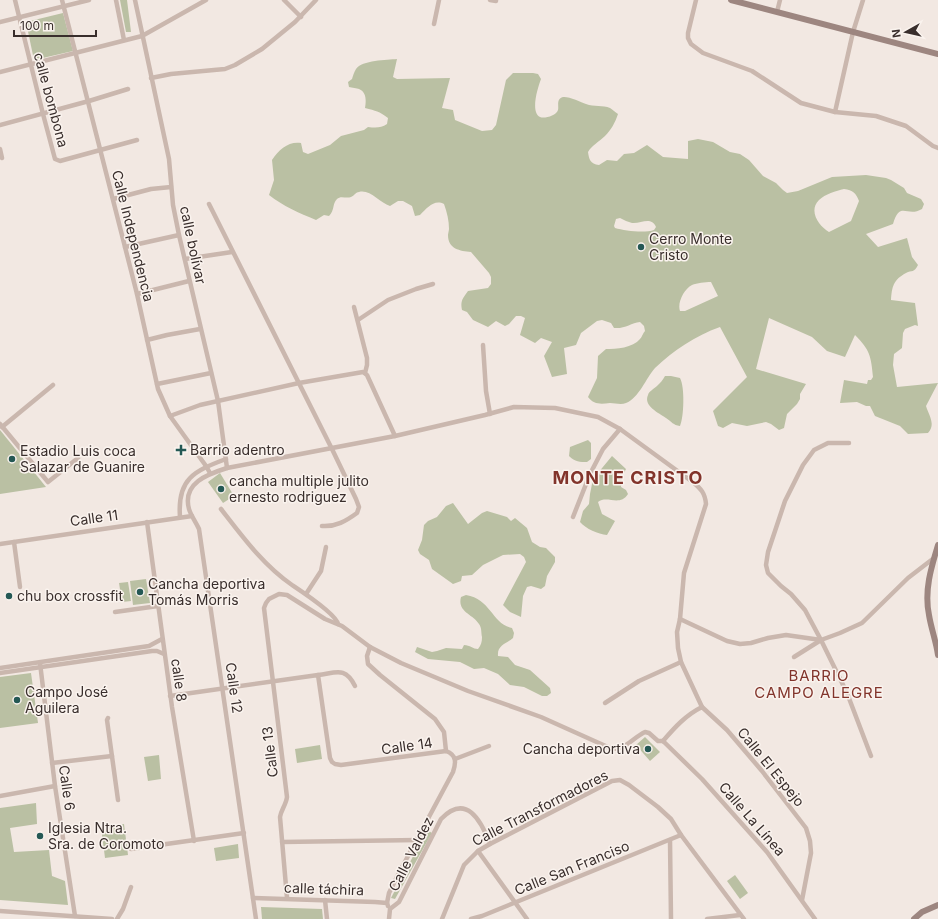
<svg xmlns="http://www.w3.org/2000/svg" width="938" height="919" font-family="Inter,sans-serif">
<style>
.green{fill:#bac0a3;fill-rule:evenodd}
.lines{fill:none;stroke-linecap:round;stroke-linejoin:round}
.street{stroke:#cab7ae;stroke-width:4.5}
.secondary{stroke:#9d8680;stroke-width:6}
.poi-dot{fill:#245854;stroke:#faf3ee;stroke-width:1.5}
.labels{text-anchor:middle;stroke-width:3;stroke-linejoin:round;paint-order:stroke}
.street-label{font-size:14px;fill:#392e2c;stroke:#faf3ee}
.poi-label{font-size:14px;fill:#392e2c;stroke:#faf3ee;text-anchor:start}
.neighbourhood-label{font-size:15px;letter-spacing:1px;fill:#82342b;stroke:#faf3ee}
.district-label{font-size:18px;font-weight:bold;letter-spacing:1px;fill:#82342b;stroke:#faf3ee}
</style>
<rect width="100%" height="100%" fill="#f2e8e2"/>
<g class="green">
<polygon points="120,0 127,0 131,32 126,32"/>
<polygon points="63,13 73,51 34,60 26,22"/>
<path d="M397 59 393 77 397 79 450 78 442 108 453 110 455 120 482 131 492 130 496 125 506 80 513 73H533L538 74 541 79C538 87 530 112 540 117 544 119 556 116 558 110 559 106 556 99 563 97 568 96 581 102 586 104 594 107 603 105 610 108 613 110 615 112 618 114 615 123 611 130 605 136 599 142 592 145 588 152 589 159 590 164 599 165L607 160 617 161 624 154 634 153 647 145 663 157 688 159V141L698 139 713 142 730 152 740 154 749 160 763 176 776 183 783 190 787 193 798 191 832 177 866 175 886 178 891 180 904 188 907 193 921 199 924 204 922 209C907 218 900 200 893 224L866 234 878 247 907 238 912 257 918 265C914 273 912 270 906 273 893 280 892 287 891 300L915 303 918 326 915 325 905 329 903 333 902 348 894 354 893 365 897 387 938 383 926 406C929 416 936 424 928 433L908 434 900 426 875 416 870 406H866L857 402 840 403 844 380 867 384 868 380H871L873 377C871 356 870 350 855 335L845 357 827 351 812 337 769 318 756 369 806 384 800 394V399L797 404 787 414 784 428 779 430 771 424 766 422 747 426 732 423 723 428 718 426 713 411 747 377 720 327C695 336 674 350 655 368 646 378 639 398 626 403 621 405 615 403 610 403 601 404 594 405 588 397L597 378 598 356 606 349C616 349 633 348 640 339 642 337 643 333 645 331L644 326 640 322C631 323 625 329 614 328L611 323 602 320 597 321 581 333 576 345 564 348 567 374 552 377 544 356 552 342 541 338 535 343 520 335 525 318 521 316H516L509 324 505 326 496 321 488 327 473 320 467 312 462 310C460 301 463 298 468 291L488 288 491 284V277L489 273 471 252C460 251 448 249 448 235 448 234 449 230 449 229 449 221 447 212 444 204 434 199 427 208 420 215L415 216 412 206 403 201H398L390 206C380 203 370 189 359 192 356 192 355 195 351 197 346 199 341 195 337 199 332 204 335 210 329 216L324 215 316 220C299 213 283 206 269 195L274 180 272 160C279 149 289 141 301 143L303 152 308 154 330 145 341 136 364 130 368 127C376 128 381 128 387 124L388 118C379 111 376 111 365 108 366 102 367 92 359 89 357 88 352 88 349 87L348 82 352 79C353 76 354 72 356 69 362 60 387 60 397 59ZM844 189C853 190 856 193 859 201L851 221 829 232C819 226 808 211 819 200 825 194 836 191 844 189ZM620 218C624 220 628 222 632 223 641 224 651 216 656 227L654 230C645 233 625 231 615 228L614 226 616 219ZM711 282 718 296 685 311H680C677 303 684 289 692 285 697 283 705 282 711 282Z"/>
<path d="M665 376H671L680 378C685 387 684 417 680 426 673 425 672 422 666 418 659 413 643 406 648 395 649 391 654 389 657 386 660 383 663 380 665 376Z"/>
<polygon points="0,430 46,487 0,494"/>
<path d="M588 440 591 443V459L587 462C580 462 575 462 569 456L570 447Z"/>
<path d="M612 456 626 469 622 477 621 487 626 490 628 494C620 507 607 495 598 502L602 514 615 521 607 535C598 534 586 529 580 522L583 511 589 504 590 494 593 479Z"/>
<polygon points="220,473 234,496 223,503 208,482"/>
<polygon points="453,503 468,524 482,513 487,511 507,517 511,521 515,518 527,528 532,542 540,547 546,548 555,557 555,562 547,576 545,586 541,589 531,586 527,587 523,596 521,617 510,612 503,605 526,562 524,557 520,554 503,555 483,565 472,575 462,576 461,581 453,584 432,569 429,560 420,554 418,550 422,540 424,525 428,521 437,517 446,506"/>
<polygon points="146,579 150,603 133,605 130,581"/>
<polygon points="128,582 131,601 122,602 119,583"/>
<path d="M466 595C491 599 492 624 512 628L514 633 513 638C506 644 497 645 498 656L508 657 515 665 530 670 550 688 551 693 547 696H542L524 687 510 685 498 674 484 668 474 669 460 662 428 659 415 652 417 647 432 652 437 651 446 648 462 649 464 645C470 645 473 649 478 649 481 645 482 642 482 637 481 633 482 628 479 624 473 614 457 612 461 597Z"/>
<polygon points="31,673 38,723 0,728 0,677"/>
<polygon points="645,737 660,752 650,761 636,745"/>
<polygon points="320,745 322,759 297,763 295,749"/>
<polygon points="159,755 161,779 148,781 144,757"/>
<polygon points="36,803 37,824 10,828 14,852 49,850 52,876 65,881 68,905 0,900 0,808"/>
<polygon points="124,824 128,855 105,858 101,827"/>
<polygon points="427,830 432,833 395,899 391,898"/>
<polygon points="238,844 239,858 216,861 214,848"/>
<polygon points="735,875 748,893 740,899 727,881"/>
<polygon points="261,907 322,909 323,919 262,919"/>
</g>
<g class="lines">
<g class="street">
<polyline points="15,0 43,114 55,159 60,161 137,140"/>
<polyline points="62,0 137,294 158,389 170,416 206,466 210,473"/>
<polyline points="116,0 124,40"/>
<path d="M135 0 169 159 173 205 179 235 218 401 227 468 395 436 485 415 514 407 555 408 598 417 620 429 694 483C701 489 705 493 706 504L684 573 680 619 677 632 678 648 681 662 702 707"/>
<polyline points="284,0 301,17"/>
<polyline points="490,0 496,1"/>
<polyline points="696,0 688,33 688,38 691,44 703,53 752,71 801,103 835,112 876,116 906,126 933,146 938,148"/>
<polyline points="777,12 780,0"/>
<polyline points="0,22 89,0"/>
<polyline points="434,24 439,0"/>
<polyline points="0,72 142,36 206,0"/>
<polyline points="151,78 171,74 214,70 225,69 235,65 262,49 295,22 316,0"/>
<polyline points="835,112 853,32 863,0"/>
<polyline points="0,125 89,101 128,89"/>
<polyline points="0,149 2,158"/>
<polyline points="113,199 151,189 171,187"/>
<path d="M209 204 332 449 356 499 359 507 357 513C346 521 336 527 322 526"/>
<polyline points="125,247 179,235"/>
<polyline points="185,259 232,252"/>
<polyline points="137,294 189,281"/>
<polyline points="354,307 367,358 367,365 365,373"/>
<polyline points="358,320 388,300 416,289 433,284"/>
<polyline points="147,340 167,335 200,329"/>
<polyline points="483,345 486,391 490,414"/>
<polyline points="157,384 211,373"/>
<polyline points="170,416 200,405 299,383 363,372 367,375 395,436"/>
<polyline points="0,424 48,482 78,458"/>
<polyline points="2,427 53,385"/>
<polyline points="849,443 828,443 814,450 803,465 785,501 768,552 766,565 768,573 781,586 791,594 805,610 821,640 847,693 871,756"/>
<path d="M227 468C208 474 182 483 189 509 191 516 196 522 199 529L256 919"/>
<path d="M221 509C242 536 263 565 292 585 301 591 336 614 338 624"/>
<path d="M180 517C177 479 194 471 226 459"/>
<polyline points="573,517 590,474 603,449 620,429"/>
<polyline points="147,522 172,707 194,841"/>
<polyline points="14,542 20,587"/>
<polyline points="0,544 192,516"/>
<polyline points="306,594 321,571 326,547"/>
<polyline points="115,612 158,606"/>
<polyline points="680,619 727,641 740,644 751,643 768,638 786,635 821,640 840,633 862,623 908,578 934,558"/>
<polyline points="370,647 367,656 368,664 380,675 435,719 444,732 446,751"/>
<polyline points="794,657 821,640"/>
<polyline points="40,663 55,786 75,916"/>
<polyline points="0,668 149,646 162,639"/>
<polyline points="0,673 152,651 157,651 164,654"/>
<path d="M318 675C336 673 345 666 355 686"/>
<path d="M170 696 318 675 330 758 332 762 335 764 341 765 446 751C457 755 456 763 453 772L400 871 389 893 387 903"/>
<polyline points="605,703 639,681 681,662"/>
<polyline points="108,718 107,720 118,800"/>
<path d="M663 741C675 727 686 715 702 707L727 730 762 771 806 828 810 841 811 853 802 900"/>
<polyline points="663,741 702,779 767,852 815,919"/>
<polyline points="455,759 489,746"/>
<polyline points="52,763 112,756"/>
<polyline points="0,796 55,786"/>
<polyline points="670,840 671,919"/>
<polyline points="282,842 418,840"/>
<polyline points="131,849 244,833"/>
<polyline points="478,851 527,919"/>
<polyline points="253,898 375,902 387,903 388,906"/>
<path d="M287 898 280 817C281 810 286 805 287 797L264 608 266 603 269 599 279 594 287 595 325 619 342 626 370 647 401 663 468 691 541 717 610 748C624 752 632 738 645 732L649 733 658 741H663"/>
<polyline points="325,900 327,919"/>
<polyline points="0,911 112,919"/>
<polyline points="117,919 123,909 131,887"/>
<path d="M389 919 390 909 399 902 441 819C466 793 481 820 490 844"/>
<polyline points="442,919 464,865 478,851 490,844 612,781 620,780 629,785 658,807 671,819 681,835 744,919"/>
<polyline points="471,919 482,916 681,835"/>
<polyline points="707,919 740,915"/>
</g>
<g class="secondary">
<polyline points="731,0 938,54"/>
<path d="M938 545C931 568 924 591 929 615 931 628 936 641 938 655"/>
<polyline points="914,919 922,912 938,905"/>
</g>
</g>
<g class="poi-dot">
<circle cx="641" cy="247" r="4"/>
<path d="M179 444h4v4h4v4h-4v4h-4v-4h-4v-4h4z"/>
<circle cx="12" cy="459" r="4"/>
<circle cx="221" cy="489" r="4"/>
<circle cx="140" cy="592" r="4"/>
<circle cx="9" cy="596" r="4"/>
<circle cx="17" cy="700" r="4"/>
<circle cx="648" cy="749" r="4"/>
<circle cx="40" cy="836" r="4"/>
</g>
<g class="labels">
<g class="street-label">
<text transform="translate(51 100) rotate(75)" y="5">calle bombona</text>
<text transform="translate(133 236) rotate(76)" y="5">Calle Independencia</text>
<text transform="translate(193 245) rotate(78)" y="5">calle bolívar</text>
<text transform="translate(94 518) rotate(-8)" y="5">Calle 11</text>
<text transform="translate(179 680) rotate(82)" y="5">calle 8</text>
<text transform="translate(234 688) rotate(82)" y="5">Calle 12</text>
<text transform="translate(407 746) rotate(-8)" y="5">Calle 14</text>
<text transform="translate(270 752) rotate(-97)" y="5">Calle 13</text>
<text transform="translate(771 767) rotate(51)" y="5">Calle El Espejo</text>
<text transform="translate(67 788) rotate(82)" y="5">Calle 6</text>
<text transform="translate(540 808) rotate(-27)" y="5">Calle Transformadores</text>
<text transform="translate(752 819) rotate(49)" y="5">Calle La Línea</text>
<text transform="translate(411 854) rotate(-63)" y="5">Calle Valdez</text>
<text transform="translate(572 868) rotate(-22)" y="5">Calle San Franciso</text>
<text transform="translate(324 889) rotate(2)" y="5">calle táchira</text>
</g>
<g class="poi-label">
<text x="649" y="244">Cerro Monte<tspan x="649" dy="16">Cristo</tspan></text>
<text x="190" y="455">Barrio adentro</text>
<text x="20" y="456">Estadio Luis coca<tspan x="20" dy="16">Salazar de Guanire</tspan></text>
<text x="229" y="486">cancha multiple julito<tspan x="229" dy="16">ernesto rodriguez</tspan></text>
<text x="148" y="589">Cancha deportiva<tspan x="148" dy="16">Tomás Morris</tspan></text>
<text x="17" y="601">chu box crossfit</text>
<text x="25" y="697">Campo José<tspan x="25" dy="16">Aguilera</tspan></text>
<text x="640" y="754" text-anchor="end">Cancha deportiva</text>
<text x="48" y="833">Iglesia Ntra.<tspan x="48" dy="16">Sra. de Coromoto</tspan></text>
</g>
<g class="neighbourhood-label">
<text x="819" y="681">BARRIO<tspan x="819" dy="17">CAMPO ALEGRE</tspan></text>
</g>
<g class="district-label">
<text x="628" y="484">MONTE CRISTO</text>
</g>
</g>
<g transform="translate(906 32) rotate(262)" stroke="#faf3ee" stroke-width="3" paint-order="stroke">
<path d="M0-3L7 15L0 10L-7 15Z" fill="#392e2c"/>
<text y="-6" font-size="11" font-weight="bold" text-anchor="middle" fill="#392e2c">N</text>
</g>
<path d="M14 30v6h82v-6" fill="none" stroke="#392e2c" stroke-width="2"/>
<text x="20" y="30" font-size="12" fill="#392e2c" stroke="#faf3ee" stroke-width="3" paint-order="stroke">100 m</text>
</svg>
